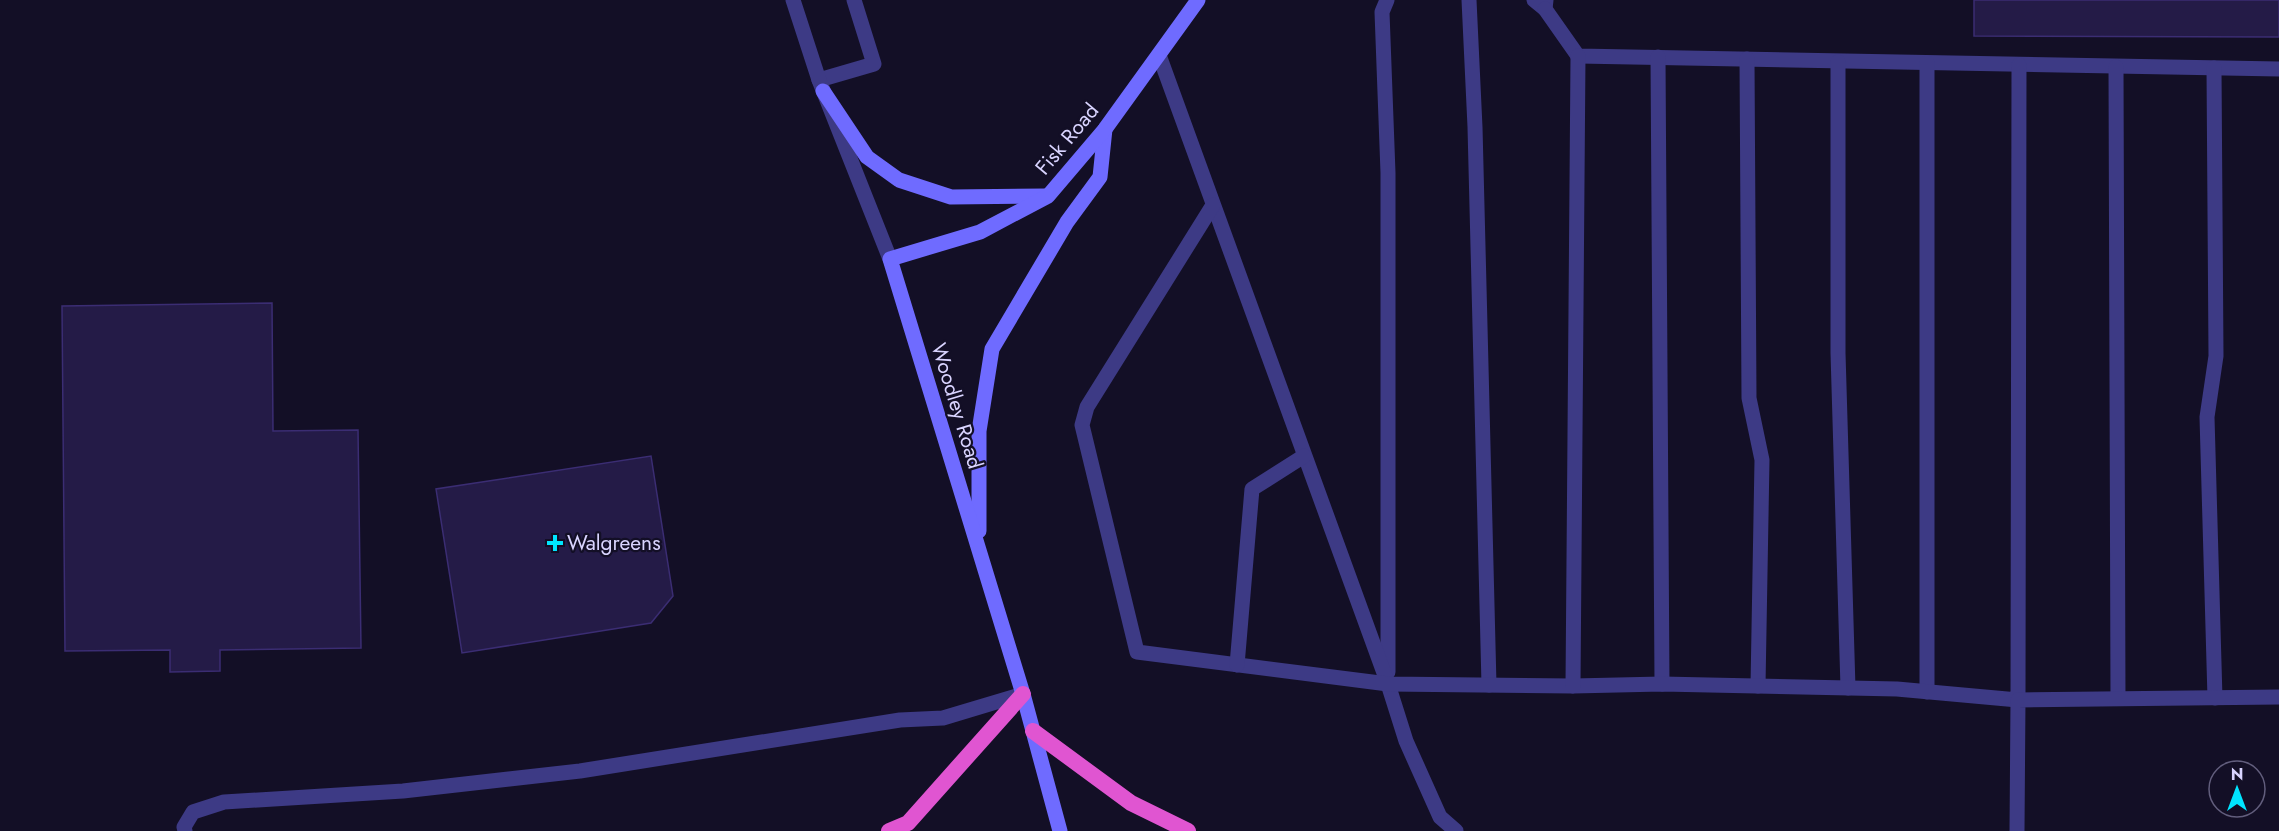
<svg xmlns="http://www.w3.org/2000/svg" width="2279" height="831" font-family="Jost,sans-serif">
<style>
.building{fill:#241b47;stroke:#3b2d73;stroke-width:1.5}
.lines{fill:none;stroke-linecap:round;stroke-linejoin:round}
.service{stroke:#3d3a85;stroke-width:15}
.minor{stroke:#3d3a85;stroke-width:15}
.tertiary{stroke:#3d3a85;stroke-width:15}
.secondary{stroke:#6f6bff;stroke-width:15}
.trunk{stroke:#e055d1;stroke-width:16}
.poi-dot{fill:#00e5ff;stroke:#130f26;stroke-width:2}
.labels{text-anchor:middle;stroke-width:4.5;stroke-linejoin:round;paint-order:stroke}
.street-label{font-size:21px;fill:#d9d4ff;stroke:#130f26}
.poi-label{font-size:21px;fill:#d9d4ff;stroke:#130f26;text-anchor:start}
</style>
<rect width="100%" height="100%" fill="#130f26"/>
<g class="building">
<polygon points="1974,0 2279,0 2279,37 1974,36"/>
<polygon points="272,303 273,431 358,430 361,648 220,650 220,671 170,672 170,650 65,651 62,306"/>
<polygon points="651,456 673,596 651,623 462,653 436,489"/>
</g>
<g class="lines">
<g class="service">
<polyline points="1387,0 1382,12 1388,173 1388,672"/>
<polyline points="1469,0 1475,127 1489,685"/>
<polyline points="1534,0 1545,9 1546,0"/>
<polyline points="1545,9 1578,56 2279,69"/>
<polyline points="1159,55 1388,684 1406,741 1440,817 1456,831"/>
<polyline points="1658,57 1662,684"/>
<polyline points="1747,59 1749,398 1762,460 1758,686"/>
<polyline points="1838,62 1838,353 1848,688"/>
<polyline points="1927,63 1927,692"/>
<polyline points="2116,67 2118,698"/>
<polyline points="2214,68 2216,356 2207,417 2215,698"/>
<polyline points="819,80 874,64 854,0"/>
<polyline points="1213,205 1087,407 1082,425 1137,652 1388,684 1573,686 1662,684 1897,689 2018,700 2019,65"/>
<polyline points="1237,665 1252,489 1304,456"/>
<polyline points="1573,686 1578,56"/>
<polyline points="2017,831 2018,700 2279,697"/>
</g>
<polyline class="minor" points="185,831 184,827 193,812 224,802 403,791 580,771 900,720 943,718 1023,694"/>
<polyline class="tertiary" points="793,0 819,80 890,259"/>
<g class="secondary">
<polyline points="823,91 867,157 899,180 951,197 1045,196"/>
<polyline points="979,531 979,431 992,349 1067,222 1100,177 1105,129"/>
<polyline points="1060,831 1023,694 890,259 980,232 1048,196 1105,129 1198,0"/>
</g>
<g class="trunk">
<polyline points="1033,731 1131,803 1188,831"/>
<polyline points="889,831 908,823 1023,694"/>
</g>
</g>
<path class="poi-dot" d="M552 534h6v6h6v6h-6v6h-6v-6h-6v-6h6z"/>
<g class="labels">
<g class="street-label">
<text transform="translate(1067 139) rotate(-50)" y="7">Fisk Road</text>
<text transform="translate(957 406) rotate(73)" y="7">Woodley Road</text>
</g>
<g class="poi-label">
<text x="567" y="550">Walgreens</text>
</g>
</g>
<g transform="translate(2237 789)"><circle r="28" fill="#130f26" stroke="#625e7d" stroke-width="1.5"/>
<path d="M0-4.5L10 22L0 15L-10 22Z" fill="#00e5ff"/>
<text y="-9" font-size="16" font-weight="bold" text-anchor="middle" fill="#d9d4ff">N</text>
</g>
</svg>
